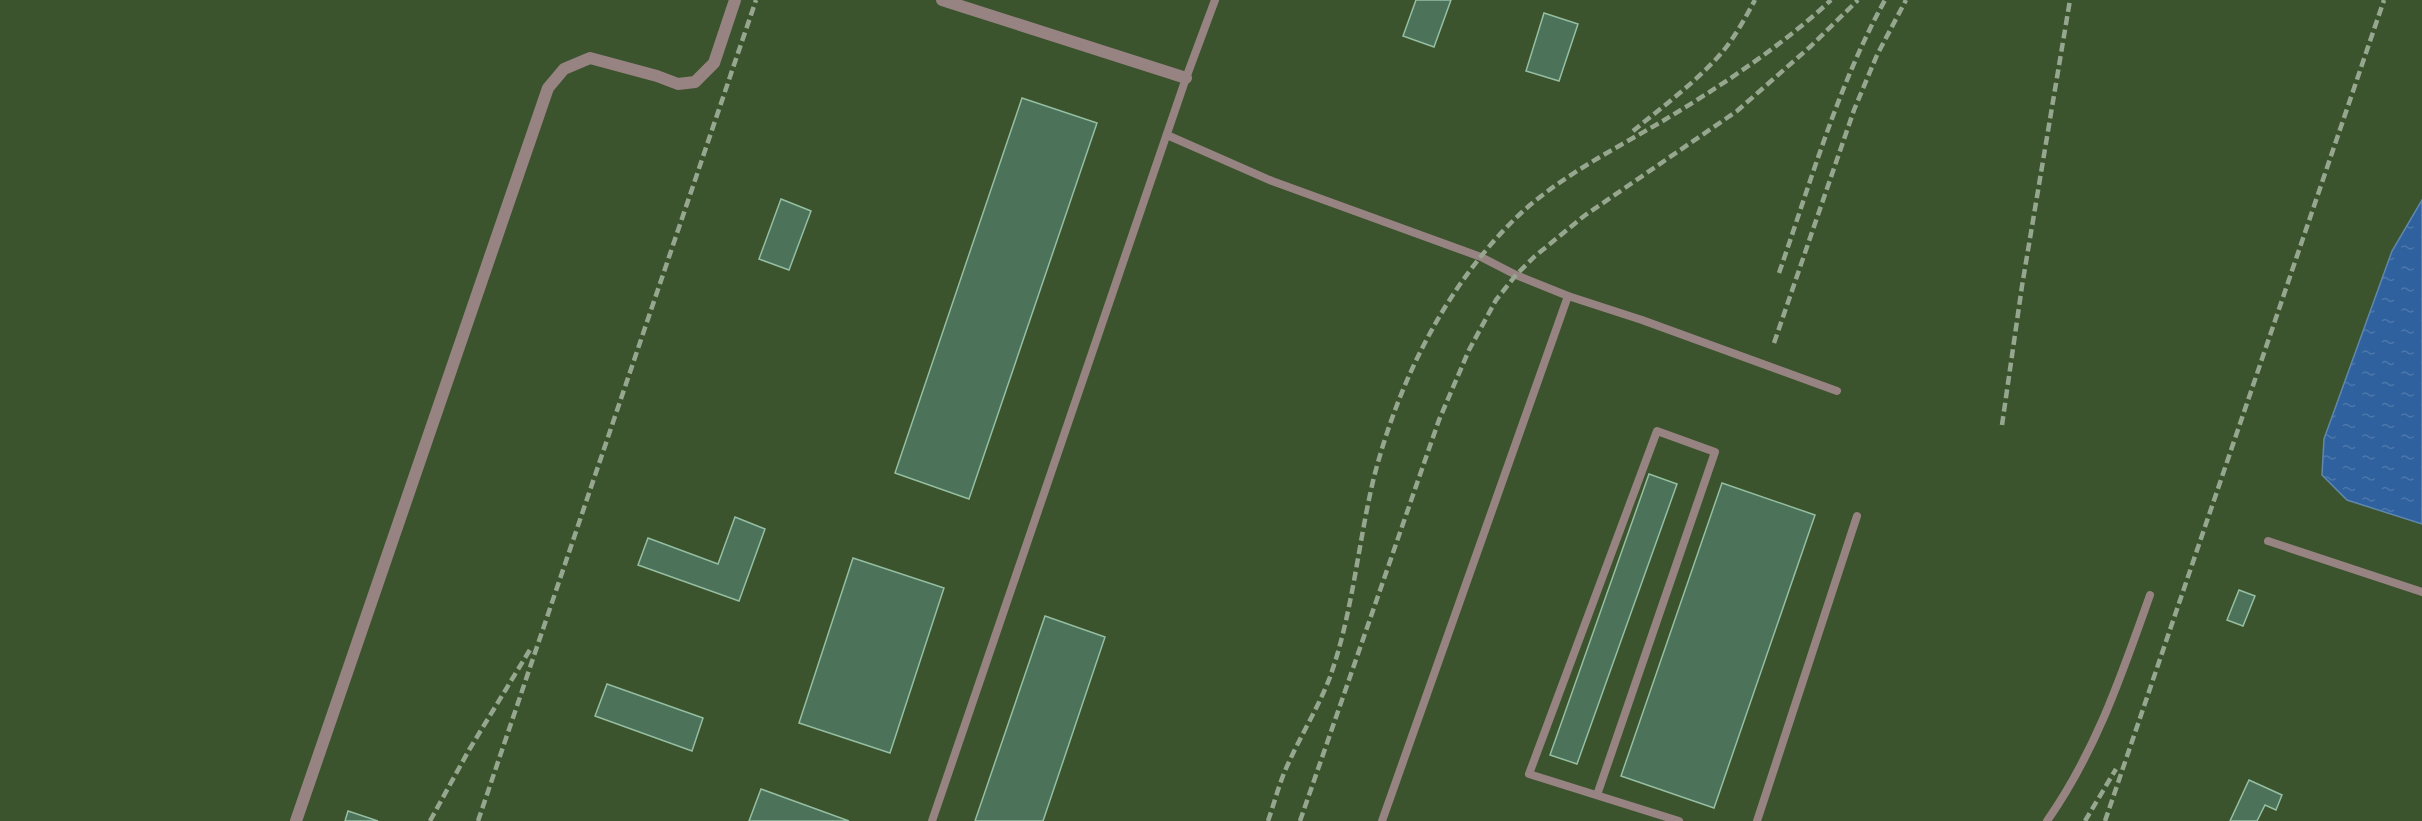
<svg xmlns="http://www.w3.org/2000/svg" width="2422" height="821" font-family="'Roboto Serif',serif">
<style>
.built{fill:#3b542d}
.water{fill:url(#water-ripples);stroke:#6087ac;stroke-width:1.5}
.building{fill:#4c7259;stroke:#95bea2;stroke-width:1.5}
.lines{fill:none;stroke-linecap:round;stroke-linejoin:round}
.lane{stroke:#988383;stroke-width:8}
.street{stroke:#988383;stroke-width:12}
.rail{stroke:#97a78f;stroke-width:4.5;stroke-dasharray:9 4.5;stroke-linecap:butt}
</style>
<defs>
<pattern id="water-ripples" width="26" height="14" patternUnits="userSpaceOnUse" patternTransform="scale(1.5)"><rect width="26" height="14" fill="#2f619f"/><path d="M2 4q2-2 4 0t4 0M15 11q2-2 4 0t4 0" fill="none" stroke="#4c77ab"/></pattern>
</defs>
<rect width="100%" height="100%" fill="#344929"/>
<rect class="built" x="0" y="0" width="2422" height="821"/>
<polygon class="water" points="2422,200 2422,524 2347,500 2322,475 2324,439 2392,251"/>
<g class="building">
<polygon points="1416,0 1451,0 1434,47 1403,36"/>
<polygon points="1544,13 1578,24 1559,81 1526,71"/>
<polygon points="1022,98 1097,123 969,499 895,473"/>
<polygon points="781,199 811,211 789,270 759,259"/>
<polygon points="1649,474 1677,484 1577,764 1550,755"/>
<polygon points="1722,483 1815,515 1714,808 1621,776"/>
<polygon points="735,517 765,529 739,601 638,565 648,538 718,564"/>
<polygon points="853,558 944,588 890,753 799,723"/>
<polygon points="2239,590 2255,596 2243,626 2227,620"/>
<polygon points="1045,616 1105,637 1043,821 975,821"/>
<polygon points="607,684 703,718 692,751 595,716"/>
<polygon points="2249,780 2282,795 2276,810 2265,805 2257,821 2230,821"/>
<polygon points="761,789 849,821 749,821"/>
<polygon points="348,811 378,821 345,821"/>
</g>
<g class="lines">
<g class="lane">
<polyline points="1167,135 1272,181 1481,257 1516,275 1568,296 1642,320 1837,391"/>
<polyline points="2268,541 2422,592"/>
<polyline points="1597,795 1715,452 1657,431 1529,774 1679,821"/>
<polyline points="932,821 1186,78 1215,0"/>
<polyline points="1382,821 1568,296"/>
<polyline points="1757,821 1857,516"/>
<path d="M2047 821C2096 751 2122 674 2150 595"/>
</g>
<g class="street">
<polyline points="942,0 1186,78"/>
<polyline points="296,821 548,88 564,69 590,58 657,76 678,84 695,82 714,63 735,0"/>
</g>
<g class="rail">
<path d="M1633 131C1661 108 1692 85 1717 58 1733 41 1744 20 1755 0"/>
<path d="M1779 273C1811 181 1838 85 1885 0"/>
<polyline points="1774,343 1854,110 1877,55 1906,0"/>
<polyline points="2002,425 2022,286 2070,0"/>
<polyline points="430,821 469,750 531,648"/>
<polyline points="478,821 756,0"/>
<path d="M1268 821C1275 801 1280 780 1289 762 1302 733 1319 706 1330 677 1353 612 1358 543 1374 477 1399 380 1447 283 1520 214 1561 176 1613 150 1661 122 1718 88 1782 46 1831 0"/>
<polyline points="1300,821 1439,420 1469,350 1496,300 1516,275 1534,257 1584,216 1737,111 1811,46 1858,0"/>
<polyline points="2085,821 2116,769"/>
<polyline points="2105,821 2384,0"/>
</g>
</g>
</svg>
